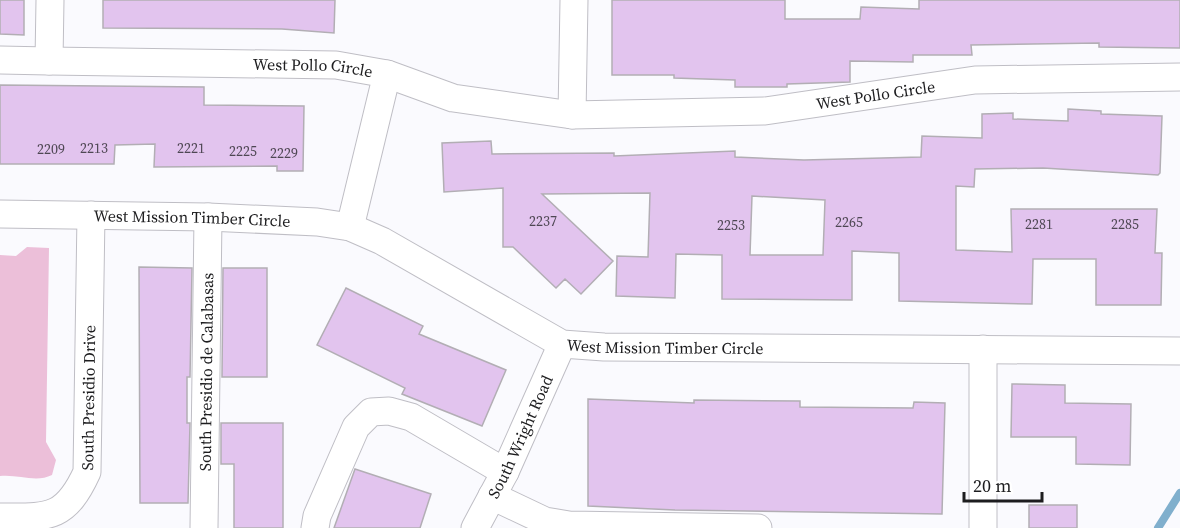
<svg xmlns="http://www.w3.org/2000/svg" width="1180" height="528" font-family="'Source Serif 4',serif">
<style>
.green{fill:#ecbfd9}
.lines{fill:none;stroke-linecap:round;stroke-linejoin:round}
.stream{stroke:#80afcd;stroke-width:8}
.building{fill:#e2c4ee;stroke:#b2aeb4;stroke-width:1.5;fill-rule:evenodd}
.minor-casing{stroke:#bfbec5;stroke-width:29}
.minor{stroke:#fff;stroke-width:27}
.labels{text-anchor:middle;stroke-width:4.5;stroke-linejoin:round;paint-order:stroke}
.number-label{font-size:14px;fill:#4e4753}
.street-label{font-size:16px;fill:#1d1d1f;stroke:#fff}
</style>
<rect width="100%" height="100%" fill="#fafafe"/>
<path class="green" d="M27 247 49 248 46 442 56 460 52 475C36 483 18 474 0 476V255L16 256Z"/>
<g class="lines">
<polyline class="stream" points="1158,528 1180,493"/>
</g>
<g class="building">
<polygon points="0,0 24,0 24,35 0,34"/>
<polygon points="103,0 335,0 334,33 282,29 103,28"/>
<polygon points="612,0 785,0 785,19 860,19 861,7 919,9 919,0 1180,0 1180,48 1099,47 1099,43 971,45 972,55 913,55 913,62 850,61 850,82 787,84 787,87 735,87 735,80 674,78 674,75 612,75"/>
<polygon points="0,85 204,87 204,105 304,106 303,171 277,171 277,166 154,167 155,144 115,145 114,164 0,164"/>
<path d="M1068 109 1101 111V114L1162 116 1160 173 1158 175 1043 168 975 169 974 187 956 186V250L1012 252 1011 209H1157L1155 253H1162L1161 305H1096V259H1033L1032 304 899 301V253L852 251V300L722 299V255L676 254 675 298 616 296 617 256 648 257 650 193 542 194 613 261 581 294 565 279 556 288 513 247H503V188L444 192 442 143 491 141 492 154 614 153V156L735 151V157L804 160 921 157 922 136 982 138V114L1013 113V119L1068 121ZM752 196 825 200 823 255H750Z"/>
<polygon points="139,267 192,268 190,377 187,377 187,423 190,423 188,503 140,503"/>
<polygon points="223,268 267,268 267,377 222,377"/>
<polygon points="346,288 423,326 419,334 506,370 482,426 402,394 405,388 317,345"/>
<polygon points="1012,384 1065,385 1065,403 1131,404 1130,465 1076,464 1076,437 1011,437"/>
<polygon points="588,399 694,403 694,400 800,401 800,407 913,408 914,402 945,403 942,514 675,510 588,506"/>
<polygon points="221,423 283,423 283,528 234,528 234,464 221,464"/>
<polygon points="355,469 431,494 420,528 334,528"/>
<rect x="1029" y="505" width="48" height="23"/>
</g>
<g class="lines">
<g class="minor-casing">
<g id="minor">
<polyline points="0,60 49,61 50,0"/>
<path id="s1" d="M49 61 336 65 387 74 453 98 572 115 765 111 975 80 1180 77"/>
<polyline points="572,115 574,0"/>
<path id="s2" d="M0 214 208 217 317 222 350 227 382 241 562 344 604 347 1180 351"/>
<polyline points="350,227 387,74"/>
<polyline points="492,496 545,521 569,525 758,528"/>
<path id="s3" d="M0 517C48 517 65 520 87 472L91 215"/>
<path id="s4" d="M204 528 208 217"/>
<polyline points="315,528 317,516 356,427 371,412 389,411 411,417 505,472"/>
<path id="s5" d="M475 528 505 472 562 344"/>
<polyline points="983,528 983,349"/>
</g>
</g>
<use href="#minor" class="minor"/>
</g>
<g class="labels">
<g class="number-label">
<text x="94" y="153">2213</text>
<text x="191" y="153">2221</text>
<text x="51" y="154">2209</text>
<text x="243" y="156">2225</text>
<text x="284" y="158">2229</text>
<text x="543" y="226">2237</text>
<text x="849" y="227">2265</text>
<text x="1039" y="229">2281</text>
<text x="1125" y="229">2285</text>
<text x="731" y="230">2253</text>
</g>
<g class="street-label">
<text dy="6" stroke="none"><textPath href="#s1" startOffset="264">West Pollo Circle</textPath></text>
<text dy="6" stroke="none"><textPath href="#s1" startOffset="834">West Pollo Circle</textPath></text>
<text dy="6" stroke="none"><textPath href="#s2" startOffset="192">West Mission Timber Circle</textPath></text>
<text dy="6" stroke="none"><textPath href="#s2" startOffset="696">West Mission Timber Circle</textPath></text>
<text dy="6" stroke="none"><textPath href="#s4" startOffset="156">South Presidio de Calabasas</textPath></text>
<text dy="6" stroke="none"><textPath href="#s3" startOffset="182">South Presidio Drive</textPath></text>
<text dy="6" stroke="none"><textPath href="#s5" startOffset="102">South Wright Road</textPath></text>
</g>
</g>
<path d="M964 492v9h78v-9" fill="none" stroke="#1d1d1f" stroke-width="3"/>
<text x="973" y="492" font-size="18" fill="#1d1d1f" stroke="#ffffff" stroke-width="4.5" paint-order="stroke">20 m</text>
</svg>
